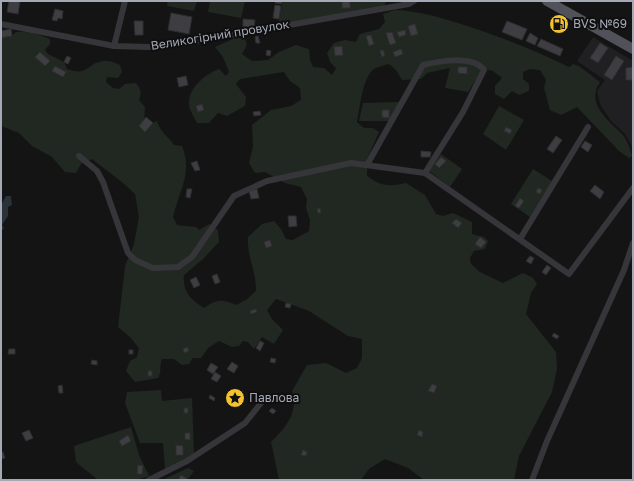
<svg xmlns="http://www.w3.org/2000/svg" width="634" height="481" font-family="'Golos Text',sans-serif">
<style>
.built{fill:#202022}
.green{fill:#202821}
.water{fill:#2a3139}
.building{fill:#3e3e42;stroke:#2e2e31}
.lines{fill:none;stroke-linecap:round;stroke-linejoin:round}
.minor{stroke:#35353a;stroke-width:6}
.primary{stroke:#515259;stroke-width:10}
.labels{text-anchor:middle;stroke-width:4;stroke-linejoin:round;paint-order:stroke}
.poi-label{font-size:12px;fill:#a5a9b6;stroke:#0f0f10;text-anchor:start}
.street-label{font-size:12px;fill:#a5a9b6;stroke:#0f0f10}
</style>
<rect width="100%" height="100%" fill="#141415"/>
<polygon class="built" points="593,37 633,61 633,148 625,134 611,121 600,104 597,91 605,80 577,61"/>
<g class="green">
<polygon points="168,1 197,1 194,11 167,6"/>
<polygon points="210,1 245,1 241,18 208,12"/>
<polygon points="283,1 386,1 385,5 381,7 278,25"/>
<path d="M395 10C418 11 439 17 461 24 498 36 534 50 569 67L573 64 579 66 600 82C585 105 610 121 623 135 628 141 630 149 632 156L629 158 619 151 577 107 561 115 550 110 544 88 546 80 540 70 530 69 523 72V79L529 84V91L519 95 512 91 504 99 495 94V86L502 78 493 71 480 68 481 72 468 92 445 88 450 68 427 73 421 79 402 80 396 70 389 64C384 65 378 67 374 69 362 78 360 108 357 122L364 128H373L379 132 367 159V176C380 186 390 187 406 183L425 195 436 214 443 216 453 213 472 222V234L484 237 488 241 485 249 474 251 470 258 471 264 480 272 503 283 523 273 533 278 537 284 531 293 526 314 556 352 557 369 552 392 519 456 514 480H424L408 468 385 459 369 469 361 480H279L271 442C285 428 299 413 292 391L307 365 326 363 346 373 357 368 362 358V339L348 336 309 311 276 299 267 310 272 319 283 330 274 344 262 337 254 349 248 342 243 341 239 346 232 347 219 341 208 348 201 358H193L189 364 182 365 174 359H162C159 366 162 372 158 378L135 382 126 371 130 361 137 357 139 348 130 337 118 327 125 266 134 244 139 217 135 194 123 183 92 159 81 164 76 173 65 172 52 157 32 146 19 133 1 126V38L12 36 16 32C28 31 38 34 50 39V44L45 50 48 54 64 62 67 69C89 77 86 63 104 61 109 60 115 63 120 65L122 72 118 78 107 77 106 82 113 88 119 89 125 84 136 83C141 89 142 93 139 100L145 107 144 120 139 126 145 131 153 123 157 121C160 132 168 136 174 145L182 146C193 173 179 191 173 217L177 225 196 227 199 230 209 224 218 230 219 242 203 259 184 275C182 291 191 300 204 308 217 299 222 299 236 305L246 300 256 291C256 270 247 257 248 237L262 224 274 221 281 229 286 239 293 240 309 231 310 220 306 208 307 199 301 187 285 183 265 172 255 173 249 163 253 147 252 125 271 110 291 106 301 100 300 88 290 81 284 72 240 79 236 84 246 97 245 106 227 116 218 113 209 123H197C195 119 192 114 190 109 184 91 205 74 219 69L226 76 229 72 223 57 215 47 235 38H245L247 45 242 54 252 61 268 60 279 52 296 45 309 49 310 60 313 67 324 68 332 75 336 68 330 62 327 53 334 43 345 40 356 42 360 34 379 29 385 22 383 14Z"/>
<polygon points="400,102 389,121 359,121 363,103"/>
<polygon points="499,106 524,120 506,150 483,134"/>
<polygon points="441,154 462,169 450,187 429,171"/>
<polygon points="533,169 552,181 530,217 511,204"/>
<polygon points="161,390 162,401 192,398 194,454 165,469 163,443 140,443 125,403 127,392"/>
<polygon points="131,427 139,455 149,476 137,480 98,480 76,462 74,446"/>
<polygon points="188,468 194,471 187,480 162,480"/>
</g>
<polygon class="water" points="6,196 11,196 12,205 8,207 8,216 2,225 4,228 1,231 1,205"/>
<g class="building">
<polygon points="9,1 20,1 18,14 7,12"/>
<polygon points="275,1 282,1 282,4 275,3"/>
<rect x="342" y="1" width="8" height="7"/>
<polygon points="275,5 281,6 279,19 273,18"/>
<polygon points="55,9 63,11 62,19 58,18 57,21 52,20"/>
<polygon points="171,13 192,17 189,34 168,30"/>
<polygon points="243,19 255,20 254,27 243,27"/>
<polygon points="134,21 143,21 143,35 135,35"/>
<polygon points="507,21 527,29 522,40 502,32"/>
<polygon points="415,24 418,34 411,36 408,26"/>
<polygon points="11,29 12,36 1,38 1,31"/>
<polygon points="405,30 406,35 399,37 397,32"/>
<polygon points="392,32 396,43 390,45 386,33"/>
<polygon points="530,33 538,38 535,45 526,41"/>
<polygon points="371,35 374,44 369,46 366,36"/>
<polygon points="258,36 260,43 256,43 255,37"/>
<polygon points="541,39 563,49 560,56 537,46"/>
<polygon points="600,43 608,48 598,63 590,58"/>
<polygon points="342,46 343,55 335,56 334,47"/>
<polygon points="401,49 403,54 395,57 393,52"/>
<polygon points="267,50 271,51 270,56 266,55"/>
<polygon points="383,50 385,55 382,57 380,51"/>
<polygon points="40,52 50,61 45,66 35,57"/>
<polygon points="67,56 71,58 68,64 64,62"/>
<polygon points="616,56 624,61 612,80 604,75"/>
<polygon points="55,66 66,72 63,77 52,71"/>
<polygon points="458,67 467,67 467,74 458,73"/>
<polygon points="633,67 633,80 626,80 626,68"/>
<polygon points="186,76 188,85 179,87 177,78"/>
<polygon points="202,104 204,110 198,112 196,106"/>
<polygon points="382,110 389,110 389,118 382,117"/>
<polygon points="260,111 261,115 254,116 253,112"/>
<polygon points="146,117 153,123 145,132 139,126"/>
<polygon points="506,127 512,130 510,134 504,131"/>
<polygon points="556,136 562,140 553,153 547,149"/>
<polygon points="585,141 592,145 588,152 581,147"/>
<polygon points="421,151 431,152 430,157 421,157"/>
<polygon points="441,157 446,161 439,168 435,164"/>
<polygon points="197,161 200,170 195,171 191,163"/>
<polygon points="595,185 604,192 600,199 590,191"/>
<polygon points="538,188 542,190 540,194 536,192"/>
<polygon points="187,189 192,189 190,198 186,197"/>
<polygon points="257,189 259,198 251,199 249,191"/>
<polygon points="520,198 524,201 519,208 515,206"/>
<polygon points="320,208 321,213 318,213 317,209"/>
<polygon points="288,216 296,216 297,226 289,227"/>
<polygon points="456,219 462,223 458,228 452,223"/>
<polygon points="480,237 486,242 481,248 475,244"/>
<polygon points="270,240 272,246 266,248 264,242"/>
<polygon points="530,256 534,258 531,264 526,261"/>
<polygon points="547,265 551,268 546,275 542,272"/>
<polygon points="217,274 220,282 215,284 212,276"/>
<polygon points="196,277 200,285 194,288 190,280"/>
<polygon points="286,303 291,304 290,308 285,307"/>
<polygon points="256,309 257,312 251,314 250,311"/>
<polygon points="554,333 559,336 557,339 552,336"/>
<polygon points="260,341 264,343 260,351 256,348"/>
<polygon points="187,347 189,351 184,353 183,349"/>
<polygon points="9,349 15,349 15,354 8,354"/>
<rect x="129" y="350" width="4" height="4"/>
<polygon points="271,358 276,359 275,363 270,362"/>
<polygon points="92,360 97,361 97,365 91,364"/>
<polygon points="232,362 238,366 234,373 227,369"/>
<polygon points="211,363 218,367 213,374 207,370"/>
<rect x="148" y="371" width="4" height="5"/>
<polygon points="215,372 221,376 217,382 211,379"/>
<polygon points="432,384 437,386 434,393 428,391"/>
<polygon points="62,385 63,393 59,393 58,386"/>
<polygon points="210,395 215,398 214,401 209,398"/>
<rect x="184" y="408" width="4" height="5"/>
<polygon points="272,408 276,411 273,414 269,411"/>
<polygon points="29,430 33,438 26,441 22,433"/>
<polygon points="419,430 423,432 422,437 417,435"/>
<polygon points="185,433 190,433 190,440 185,439"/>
<polygon points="128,435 131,441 122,446 119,441"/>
<polygon points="176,445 183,446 183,455 176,455"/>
<polygon points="303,450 307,452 306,456 301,455"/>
<polygon points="1,452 3,452 5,458 1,459"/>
<polygon points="138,465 143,466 142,474 137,474"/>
<polygon points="181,475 187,479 186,480 178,480"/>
</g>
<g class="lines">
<g class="minor">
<polyline points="1,24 114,46 149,47 187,43 409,4 414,1"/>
<polyline points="114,46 125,1"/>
<polyline points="79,156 97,171 103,182 128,253 135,260 153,268 178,267 192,257 234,196 267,181 351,163 425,173 569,274 633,188"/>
<path d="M367 165 423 65C439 61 473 55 484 70L463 112 425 173"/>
<polyline points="520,239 588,127"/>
<polyline points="149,480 187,461 245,423 265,398"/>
<polyline points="532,480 547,441 624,270 633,243"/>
</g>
<polyline class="primary" points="547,1 633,49"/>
</g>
<defs>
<g id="fuel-disc" transform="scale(1)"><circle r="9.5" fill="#f3c22e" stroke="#0f0f10"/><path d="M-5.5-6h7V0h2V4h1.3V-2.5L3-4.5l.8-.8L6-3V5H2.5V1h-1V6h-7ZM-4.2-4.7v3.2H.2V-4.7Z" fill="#111"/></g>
<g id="sight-disc" transform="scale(1)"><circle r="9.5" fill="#f3c22e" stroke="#0f0f10"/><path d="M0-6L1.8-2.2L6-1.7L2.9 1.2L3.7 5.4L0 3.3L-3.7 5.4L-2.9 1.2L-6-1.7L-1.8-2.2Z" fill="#111"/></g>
</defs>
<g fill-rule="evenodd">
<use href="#fuel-disc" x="559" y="24"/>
<use href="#sight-disc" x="235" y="398"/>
</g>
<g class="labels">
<g class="poi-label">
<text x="573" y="28">BVS №69</text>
<text x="249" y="402">Павлова</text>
</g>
<g class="street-label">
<text transform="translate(220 35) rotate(-9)" y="4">Великогірний провулок</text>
</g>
</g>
<rect width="634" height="481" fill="none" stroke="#a5a9b6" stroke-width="4"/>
</svg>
